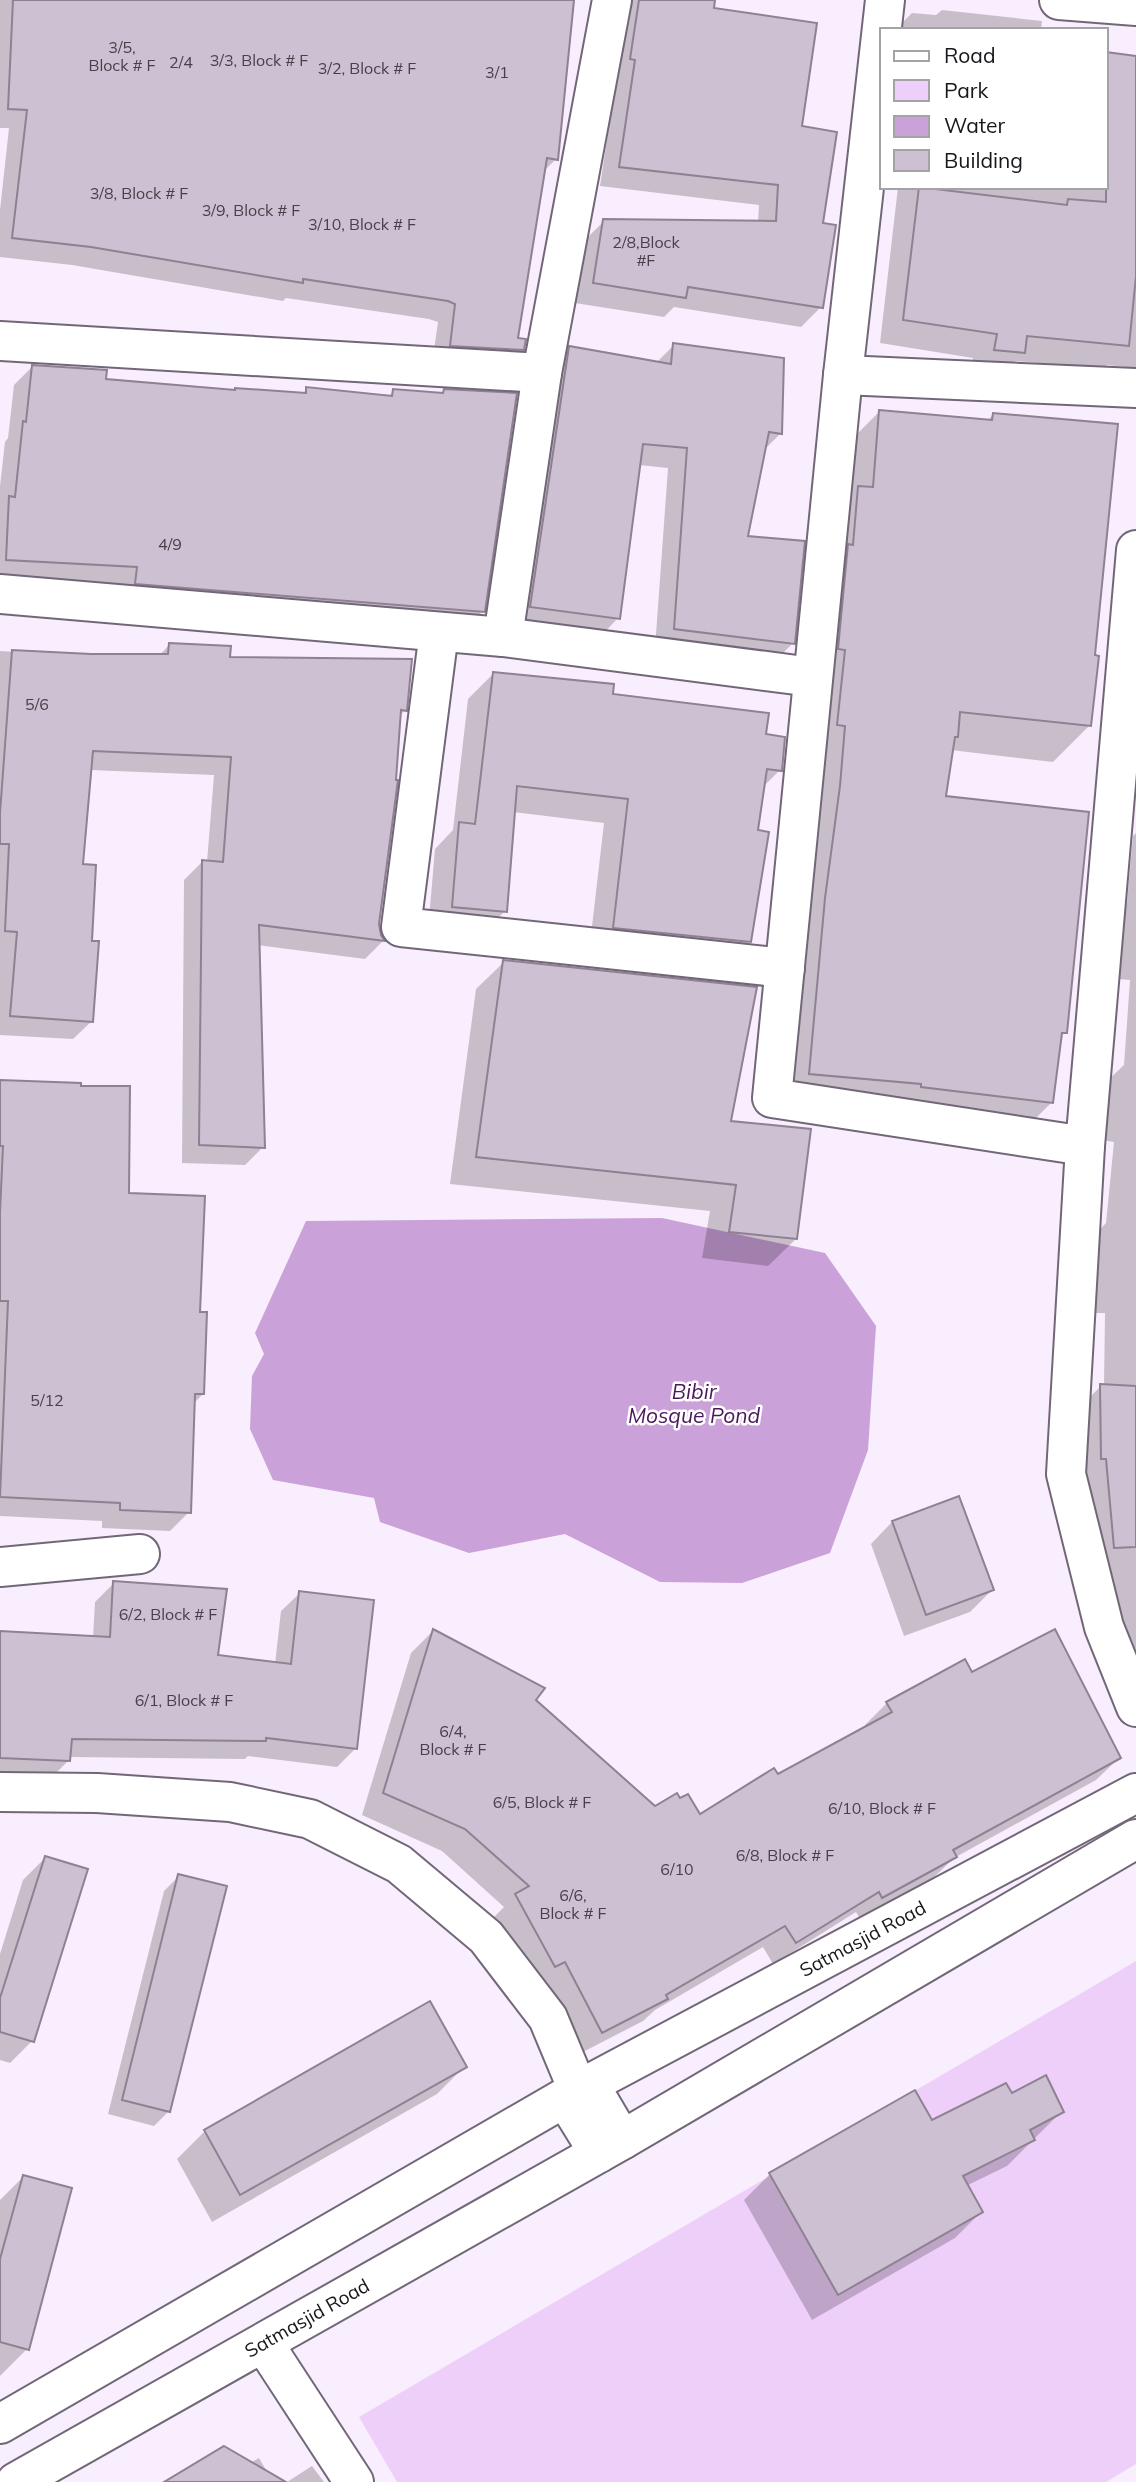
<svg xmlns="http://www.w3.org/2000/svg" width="1136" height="2482" font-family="Mulish,sans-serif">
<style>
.green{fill:#eecff9}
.water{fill:#cba1d9}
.shadow{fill:#0003}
.building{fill:#cdc0d2;stroke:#8d8192;stroke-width:2}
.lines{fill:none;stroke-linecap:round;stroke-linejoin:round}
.minor-casing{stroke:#726777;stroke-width:42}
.major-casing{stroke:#726777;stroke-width:42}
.minor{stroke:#fff;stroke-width:38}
.major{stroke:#fff;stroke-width:38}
.labels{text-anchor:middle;stroke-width:5;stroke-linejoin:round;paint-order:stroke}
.number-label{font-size:16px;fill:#47404a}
.street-label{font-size:19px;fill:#1a161c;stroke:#fff}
.water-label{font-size:21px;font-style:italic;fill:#4b185b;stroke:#fff}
</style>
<rect width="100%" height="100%" fill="#f9eefd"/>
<polygon class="green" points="1136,1961 1136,2464 1106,2482 397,2482 359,2417"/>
<polygon class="water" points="662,1218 825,1253 876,1326 868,1450 830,1553 742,1583 660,1582 565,1534 469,1553 380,1522 374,1498 273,1480 250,1429 252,1376 264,1354 255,1333 306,1221"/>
<g class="shadow">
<polygon points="0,0 572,0 556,159 543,172 516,339 522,349 504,368 432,364 438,322 429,319 286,298 283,301 72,265 0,257 0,210 9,128 0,128"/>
<polygon points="628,0 714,0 712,9 800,128 821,224 821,307 801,327 674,307 664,317 575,303 584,241 604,221 758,222 759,205 600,186"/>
<polygon points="942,10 1042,21 1041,30 895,30 912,13 936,15"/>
<polygon points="1136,58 1136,368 1107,365 1104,369 1015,361 999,376 971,373 973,358 880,343 898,187 1106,187"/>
<polygon points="674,345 781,433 764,450 746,537 793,643 773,663 655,648 668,468 639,465 618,618 599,638 511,626 550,368 570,348 656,363"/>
<polygon points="32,367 104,381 301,395 307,389 387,398 394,391 441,395 445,391 483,611 464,630 0,579 0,486 5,442 8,438 14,385"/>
<polygon points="879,412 987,421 993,415 1093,657 1089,726 1053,762 951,750 944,798 1065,1032 1060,1038 1052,1102 1016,1138 773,1109 843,448"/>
<polygon points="169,645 229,659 405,710 399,716 378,924 379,936 383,941 365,959 257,945 263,1147 245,1165 182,1163 184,880 203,861 207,862 214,775 90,770 81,866 90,942 92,1021 73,1039 0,1035 0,651 91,656 159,656"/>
<polygon points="493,674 612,695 764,736 780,770 762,788 756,832 749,941 724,966 589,952 604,823 513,812 505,911 480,936 428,931 435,849 453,830 468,699"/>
<polygon points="1136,833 1136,1682 1084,1481 1078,1409 1101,1386 1104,1386 1105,1313 1087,1313 1088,1242 1106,1223 1114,1142 1101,1140 1104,1084 1124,1065 1130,980 1119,979 1123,906 1127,903 1133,836"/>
<polygon points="504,962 729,1123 796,1239 768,1266 702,1258 710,1211 450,1184 476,989"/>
<polygon points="0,1082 128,1194 198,1313 203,1394 193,1404 189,1512 170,1531 102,1528 102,1521 0,1516"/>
<polygon points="958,1498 992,1590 970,1612 904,1636 871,1544 892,1522"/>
<polygon points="114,1583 216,1657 275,1664 281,1611 300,1593 356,1748 337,1767 248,1756 245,1759 69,1757 69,1760 50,1779 0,1776 0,1632 93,1638 95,1602"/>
<polygon points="433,1631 533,1700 654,1808 699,1817 867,1728 865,1725 887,1703 971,1675 1119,1758 1096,1780 954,1858 932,1879 860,1919 856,1912 773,1964 763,1947 655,2010 643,2021 579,2054 533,1988 494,1917 504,1907 442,1851 362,1815 411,1653"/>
<polygon points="45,1858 32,2041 10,2063 0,2060 0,1954 23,1880"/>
<polygon points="179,1876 169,2111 154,2126 108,2114 164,1891"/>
<polygon points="430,2004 465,2066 437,2094 212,2222 177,2159 205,2131"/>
<polygon points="1011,2096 1062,2111 1007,2166 966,2186 981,2212 955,2238 812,2320 744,2200 770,2174"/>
<polygon points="23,2177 27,2349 0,2376 0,2200"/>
<polygon points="259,2458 273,2482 167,2482 250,2463"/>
<polygon points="312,2466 324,2482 287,2482"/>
</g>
<g class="building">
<polygon points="13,0 574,0 558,160 547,158 518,338 526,339 524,350 450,346 455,304 448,301 303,279 303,283 91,247 12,238 27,110 8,109"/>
<polygon points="639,0 715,0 714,8 817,23 802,126 837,132 823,223 836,225 823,308 688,287 686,298 593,283 603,219 776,221 778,185 619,167 635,60 630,59"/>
<polygon points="1106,52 1136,56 1136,276 1129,346 1027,336 1025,353 994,350 997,334 903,320 919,187 1067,205 1068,199 1106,202"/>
<polygon points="673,343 784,358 782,434 769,432 748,536 805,541 795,644 674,629 687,448 643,444 620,619 530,607 569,346 671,364"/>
<polygon points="32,365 107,370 106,379 235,390 235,388 306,393 306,387 392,396 393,389 443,393 444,389 517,393 485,612 135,584 137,567 6,560 9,496 15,497 23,421 26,422"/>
<polygon points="879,410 992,420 993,413 1118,424 1095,655 1099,656 1091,726 960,712 958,737 955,737 946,796 1089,812 1067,1033 1062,1033 1053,1103 921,1087 921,1084 809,1074 825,898 840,786 845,726 837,725 845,650 838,649 848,544 853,545 858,486 873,487"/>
<polygon points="169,643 231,646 230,657 412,659 407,711 401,710 396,780 398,780 379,924 381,935 385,941 259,925 265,1148 199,1145 202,860 223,862 231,757 93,751 83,864 96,865 92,941 99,941 93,1022 10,1016 17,932 5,931 9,844 0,844 0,813 12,650 91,654 168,654"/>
<polygon points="493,672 614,684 613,694 769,713 766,734 785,737 782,771 767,769 758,830 769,832 751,942 613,928 628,799 517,786 507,912 452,907 459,822 475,824"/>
<polygon points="503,960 757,987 731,1121 811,1129 797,1239 729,1232 736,1185 476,1157"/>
<polygon points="0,1080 81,1083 81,1086 130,1086 129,1193 205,1196 200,1312 207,1312 204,1394 195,1394 191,1513 120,1510 120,1503 0,1497 8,1301 0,1301 0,1212 3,1146 0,1146"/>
<polygon points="1100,1384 1136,1386 1136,1547 1114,1548 1106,1459 1101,1459"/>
<polygon points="959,1496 994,1590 926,1615 892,1521"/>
<polygon points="113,1581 227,1589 218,1655 291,1664 299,1591 374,1600 357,1749 266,1738 266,1741 72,1739 70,1761 0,1758 0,1631 110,1637"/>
<polygon points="433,1629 545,1688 536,1700 655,1806 677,1793 680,1798 688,1794 700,1814 774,1768 778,1774 892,1712 886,1702 965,1659 972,1672 1055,1629 1121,1758 953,1850 957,1857 882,1898 879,1892 796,1943 785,1926 666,1995 668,1999 602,2033 565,1962 555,1967 515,1894 529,1886 465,1829 383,1793"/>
<polygon points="45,1856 88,1869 34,2042 0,2032 0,1998"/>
<polygon points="178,1874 227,1886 170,2112 122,2100"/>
<polygon points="430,2001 467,2067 240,2195 204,2130"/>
<polygon points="1046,2075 1064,2112 1030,2130 1035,2140 963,2176 983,2212 838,2295 769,2173 915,2090 932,2120 1006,2083 1012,2093"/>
<polygon points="23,2175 72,2188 29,2350 0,2342 0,2259"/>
<polygon points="224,2446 286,2482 164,2482"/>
</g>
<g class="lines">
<g class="minor-casing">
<g id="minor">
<polyline points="885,0 843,375 772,1098 1085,1146"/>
<polyline points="1059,0 1136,6"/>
<polyline points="0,341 542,373"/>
<polyline points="843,375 1136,388"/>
<polyline points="1136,550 1085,1146 1066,1474 1104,1627 1136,1707"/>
<polyline points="0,594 503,637 812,677"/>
<polyline points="439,632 401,927 785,968"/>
<polyline points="503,637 542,373 612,0"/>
<polyline points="0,1567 140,1554"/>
<polyline points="0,1792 97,1793 230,1802 310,1819 399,1864 486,1937 548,2018 578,2090"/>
<polyline points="264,2344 354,2482"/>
</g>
</g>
<g class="major-casing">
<g id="major">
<polyline points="589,2084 622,2140"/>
<polyline points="565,2098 599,2153"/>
<path id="s1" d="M0 2424 578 2090 1136 1793"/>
<path id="s2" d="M16 2482 622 2140 1136 1839"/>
</g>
</g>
<use href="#minor" class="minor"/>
<use href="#major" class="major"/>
</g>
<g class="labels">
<g class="number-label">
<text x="122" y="53">3/5,<tspan x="122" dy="18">Block # F</tspan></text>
<text x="259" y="66">3/3, Block # F</text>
<text x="181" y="68">2/4</text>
<text x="367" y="74">3/2, Block # F</text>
<text x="497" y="78">3/1</text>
<text x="139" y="199">3/8, Block # F</text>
<text x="251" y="216">3/9, Block # F</text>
<text x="362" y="230">3/10, Block # F</text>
<text x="646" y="248">2/8,Block<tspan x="646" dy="18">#F</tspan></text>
<text x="170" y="550">4/9</text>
<text x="37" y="710">5/6</text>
<text x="47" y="1406">5/12</text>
<text x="168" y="1620">6/2, Block # F</text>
<text x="184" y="1706">6/1, Block # F</text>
<text x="453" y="1737">6/4,<tspan x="453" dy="18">Block # F</tspan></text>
<text x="542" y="1808">6/5, Block # F</text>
<text x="882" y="1814">6/10, Block # F</text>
<text x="785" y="1861">6/8, Block # F</text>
<text x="677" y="1875">6/10</text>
<text x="573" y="1901">6/6,<tspan x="573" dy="18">Block # F</tspan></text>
</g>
<g class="street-label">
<text dy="7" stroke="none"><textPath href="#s1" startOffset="990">Satmasjid Road</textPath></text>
<text dy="7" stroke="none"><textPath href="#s2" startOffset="334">Satmasjid Road</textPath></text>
</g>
<g class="water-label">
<text x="694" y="1399">Bibir<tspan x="694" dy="24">Mosque Pond</tspan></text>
</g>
</g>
<rect x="880" y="28" width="228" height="161" fill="#ffffff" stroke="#a3a2a4" stroke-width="2"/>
<rect x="894" y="51" width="35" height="10" fill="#ffffff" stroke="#a3a2a4" stroke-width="2"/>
<text x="944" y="63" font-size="21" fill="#1a161c">Road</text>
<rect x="894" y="80" width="35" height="21" fill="#eecff9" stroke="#a3a2a4" stroke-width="2"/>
<text x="944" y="98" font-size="21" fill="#1a161c">Park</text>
<rect x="894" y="116" width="35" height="21" fill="#cba1d9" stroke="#a3a2a4" stroke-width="2"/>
<text x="944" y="133" font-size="21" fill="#1a161c">Water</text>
<rect x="894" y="150" width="35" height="21" fill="#cdc0d2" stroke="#a3a2a4" stroke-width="2"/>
<text x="944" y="168" font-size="21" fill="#1a161c">Building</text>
</svg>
